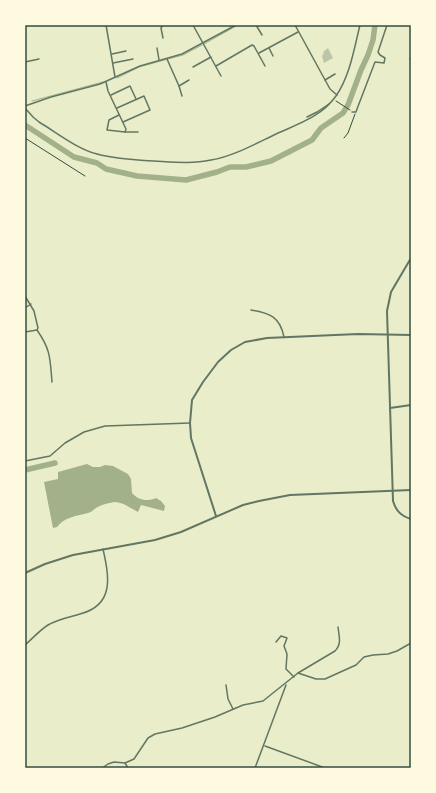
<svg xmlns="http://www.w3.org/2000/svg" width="436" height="793" font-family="'Exo 2',sans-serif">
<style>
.water{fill:#a3b18a}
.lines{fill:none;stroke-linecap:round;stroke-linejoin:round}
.stream{stroke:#a3b18a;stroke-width:1}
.river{stroke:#a3b18a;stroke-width:5.5}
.building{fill:#bcc5a7}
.path{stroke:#344e41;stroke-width:1}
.minor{stroke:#617663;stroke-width:1.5}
.tertiary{stroke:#617663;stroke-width:2}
.neatline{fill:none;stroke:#344e41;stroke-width:1.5}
</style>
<rect width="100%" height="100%" fill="#e9edc9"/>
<path class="water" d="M87 464 93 467H100L105 465 113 466 128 474 131 479 132 493C138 500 147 502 156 498L161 501 165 506 164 511 141 505 138 512C130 508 123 502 114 502 109 503 100 505 96 508 93 510 92 512 88 513 77 516 64 517 57 527L53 528 44 482 58 479V472Z"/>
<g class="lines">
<g class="stream">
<polyline points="204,44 238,25"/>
<polyline points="117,78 139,67 183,55 202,45"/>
<polyline points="32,101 103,82"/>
</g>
<g class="river">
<polyline points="25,125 74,157 97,163 106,169 137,176 186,180 217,172 230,167 246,167 271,161 312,140 321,128 343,113 348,105 361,70 368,55 373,40 375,25"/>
<polyline points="25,470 55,463"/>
</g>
</g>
<polygon class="building" points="328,48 333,58 324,63 322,56 324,53 323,52"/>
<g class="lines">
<g class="path">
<polyline points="336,101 350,110"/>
<polyline points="25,138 85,176"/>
<polyline points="344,138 348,133 355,114"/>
</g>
<g class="minor">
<polyline points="106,25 115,77"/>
<polyline points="163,25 161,28 163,38"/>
<polyline points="193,25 221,76"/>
<polyline points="256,25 262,35"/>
<polyline points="295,25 330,89 337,95"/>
<polyline points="157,48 159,60"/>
<polyline points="269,48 273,56"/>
<polyline points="259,53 298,32"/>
<polyline points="112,54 126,51"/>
<polyline points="167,59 179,86 182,96"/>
<polyline points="410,59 411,57"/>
<polyline points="25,62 39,59"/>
<polyline points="113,63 133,59"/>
<polyline points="216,66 252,45 254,46 265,66"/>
<polyline points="193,67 211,57"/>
<polyline points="325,80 335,74"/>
<polyline points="106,82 108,91 126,129 125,132"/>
<polyline points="179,86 189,80"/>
<polyline points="111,95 130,86 136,99"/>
<polyline points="25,106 51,97 100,84 140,66 182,54 236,25"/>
<path d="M25 108 33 117 39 122C56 132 77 149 97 154 115 159 135 160 154 161 173 162 192 164 211 160 232 157 257 143 276 134 298 124 321 117 336 96 350 76 354 49 360 25"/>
<polyline points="117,108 144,96 150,110 123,122"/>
<polyline points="352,112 356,112 357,109 375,62 384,63 385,58 380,55 378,52 387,25"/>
<polyline points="119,115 109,120 107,130 125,132 138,132"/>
<polyline points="307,117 317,112 329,104"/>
<polyline points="25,296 34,311 38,328 37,330"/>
<polyline points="25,308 31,304"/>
<path d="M251 310C270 313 280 317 284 337"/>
<path d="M25 332 37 330C51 350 50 359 52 382"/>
<polyline points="25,461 50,456 65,443 84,432 105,426 190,423"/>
<polyline points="276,642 281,636 287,638 284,646 287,654 286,669 294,677"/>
<path d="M25 645C33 638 40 630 48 625 58 619 70 617 80 614 115 605 109 576 103 549"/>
<polyline points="298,673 316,679 325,679 356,665 364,657 373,655 388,654 397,651 411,643"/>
<polyline points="226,685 228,699 233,709"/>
<polyline points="265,746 325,768"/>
<polyline points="125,763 128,768"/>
<path d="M102 768 108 764 114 762 125 763 134 759 148 738 155 734 182 728 215 717 243 705 263 701 298 673 335 651C342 644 339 636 338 627"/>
<polyline points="255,768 286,685"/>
</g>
<g class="tertiary">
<path d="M411 258 391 292 387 311 393 501C396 511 401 516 411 519"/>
<polyline points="390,408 411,405"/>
<polyline points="216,516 191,438 190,423 192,400 203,382 218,362 231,350 245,342 267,338 358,334 411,335"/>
<polyline points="25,573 45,564 73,555 155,540 181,532 243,505 259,501 290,495 411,490"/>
</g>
</g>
<rect width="436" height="793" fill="none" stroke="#fefae0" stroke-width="52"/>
<rect x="26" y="26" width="384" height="741" class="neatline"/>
</svg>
